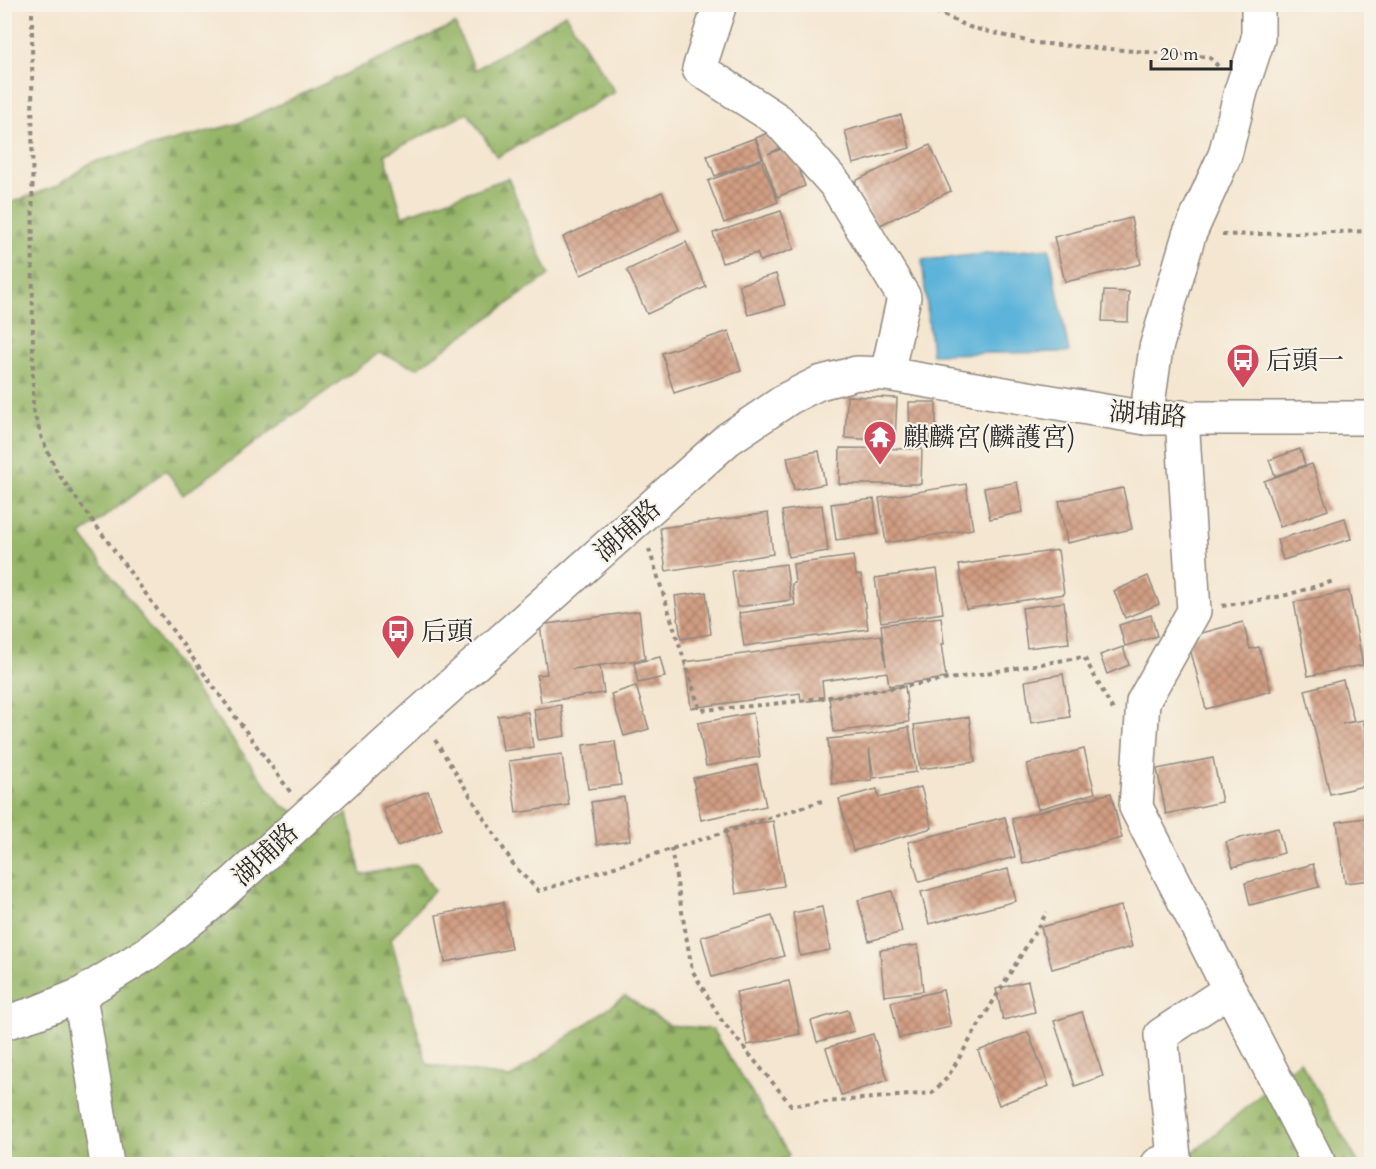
<svg xmlns="http://www.w3.org/2000/svg" width="1376" height="1169" font-family="Cardo,'Noto Serif TC',serif">
<style>
.forest{fill:url(#forest-firs);stroke:#61704a;stroke-width:1.5}
.water{fill:#5db4da;stroke:#447082;stroke-width:1.5}
.building{fill:url(#building-cross-hatch)}
.lines{fill:none;stroke-linecap:round;stroke-linejoin:round}
.minor-casing{stroke:#90887e;stroke-width:36}
.major-casing{stroke:#90887e;stroke-width:36}
.path{stroke:#90887e;stroke-width:4;stroke-dasharray:4.5 4.5;stroke-linecap:butt}
.minor{stroke:#fff;stroke-width:33}
.major{stroke:#fff;stroke-width:33}
.labels{text-anchor:middle;stroke-width:4.5;stroke-linejoin:round;paint-order:stroke}
.poi-label{font-size:26px;fill:#2b2b2b;stroke:#f7f3e8;text-anchor:start}
.street-label{font-size:26px;fill:#2b2b2b;stroke:#f7f3e8}
</style>
<defs>
<pattern id="forest-firs" width="22" height="20" patternUnits="userSpaceOnUse" patternTransform="scale(1.5)"><rect width="22" height="20" fill="#97b669"/><path d="M5 1l3.5 6h-7zM16 11l3.5 6h-7z" fill="#7b9457"/></pattern>
<pattern id="building-cross-hatch" width="8" height="8" patternUnits="userSpaceOnUse" patternTransform="scale(1.5)"><rect width="8" height="8" fill="#d19d82"/><path d="M0 0l8 8M0 8l8-8" fill="none" stroke="#aa806b"/></pattern>
</defs>
<rect width="100%" height="100%" fill="#f7f3e8"/>
<filter id="ink" filterUnits="userSpaceOnUse"><feTurbulence type="fractalNoise" baseFrequency=".0167" numOctaves="2"/><feDisplacementMap in="SourceGraphic" scale="12" xChannelSelector="R" yChannelSelector="G"/><feConvolveMatrix kernelMatrix="1 2 1 2 8 2 1 2 1" color-interpolation-filters="sRGB"/></filter>
<filter id="wash" filterUnits="userSpaceOnUse"><feTurbulence type="fractalNoise" baseFrequency=".008" numOctaves="4" result="noise"/><feDisplacementMap in="SourceGraphic" scale="24" xChannelSelector="R" yChannelSelector="G"/><feGaussianBlur stdDeviation="1.35" result="paint"/><feColorMatrix in="noise" values="0 0 0 0 0 0 0 0 0 0 0 0 0 0 0 0 0 1.4 0 .05"/><feComposite in="paint" operator="in"/></filter>
<g filter="url(#wash)">
<rect width="100%" height="100%" fill="#f4e6d0"/>
<g class="forest">
<polygon points="565,14 615,92 497,157 468,113 385,154 402,216 508,178 549,275 417,368 379,353 183,495 166,470 81,535 281,805 325,827 348,814 361,875 416,864 434,890 391,939 427,1064 510,1078 625,996 669,1025 713,1029 789,1155 783,1164 5,1164 4,205 57,186 90,163 239,123 455,24 475,70"/>
<polygon points="1300,1061 1359,1164 1180,1164"/>
</g>
<polygon class="water" points="1049,248 1069,352 932,354 922,260"/>
<g id="blocks">
<g class="building">
<polygon points="901,115 910,148 853,164 845,131"/>
<polygon points="779,128 786,145 768,154 790,146 805,186 777,197 756,138"/>
<polygon points="755,138 762,158 715,176 707,156"/>
<polygon points="930,145 951,191 876,227 855,181"/>
<polygon points="761,160 778,202 724,223 708,181"/>
<polygon points="662,192 679,230 581,275 563,237"/>
<polygon points="781,211 794,249 760,261 757,253 722,263 713,233"/>
<polygon points="1131,218 1141,264 1065,282 1054,237"/>
<polygon points="686,242 706,287 647,314 627,270"/>
<polygon points="776,274 785,305 748,315 739,285"/>
<polygon points="1104,291 1129,292 1128,322 1102,321"/>
<polygon points="729,331 741,371 674,393 662,353"/>
<polygon points="847,396 897,398 895,441 845,438"/>
<polygon points="909,402 936,402 936,438 910,438"/>
<polygon points="840,448 922,449 921,484 839,484"/>
<polygon points="1300,449 1305,465 1275,476 1269,460"/>
<polygon points="819,451 825,484 794,490 787,457"/>
<polygon points="1312,464 1328,510 1280,527 1264,481"/>
<polygon points="1017,482 1023,512 990,519 984,488"/>
<polygon points="966,484 973,529 886,543 879,498"/>
<polygon points="1123,488 1132,529 1067,543 1059,501"/>
<polygon points="874,499 878,534 836,540 831,504"/>
<polygon points="822,505 828,551 788,557 782,511"/>
<polygon points="768,513 773,554 666,571 660,528"/>
<polygon points="1345,518 1351,539 1283,560 1277,540"/>
<polygon points="1058,550 1064,594 966,609 959,565"/>
<polygon points="853,556 856,575 861,575 868,629 744,646 739,613 795,605 792,584 795,583 793,564"/>
<polygon points="786,564 791,600 737,607 732,571"/>
<polygon points="937,569 943,613 881,622 875,578"/>
<polygon points="1148,576 1159,604 1125,618 1114,591"/>
<polygon points="1349,591 1363,665 1308,676 1294,602"/>
<polygon points="706,592 711,634 681,639 675,596"/>
<polygon points="1064,602 1069,643 1027,648 1022,608"/>
<polygon points="639,611 645,659 572,669 600,666 604,693 541,702 537,675 547,674 540,625"/>
<polygon points="1151,615 1157,636 1125,646 1119,625"/>
<polygon points="941,617 944,644 941,644 946,678 889,686 887,672 822,681 824,699 801,702 800,693 691,708 685,662 881,635 886,666 881,625"/>
<polygon points="1243,622 1250,649 1259,647 1271,691 1206,709 1187,637"/>
<polygon points="1123,647 1129,665 1107,674 1100,655"/>
<polygon points="660,657 665,677 638,683 634,663"/>
<polygon points="1063,674 1070,717 1031,723 1025,681"/>
<polygon points="1343,680 1354,721 1342,724 1363,720 1372,757 1372,784 1330,794 1305,690"/>
<polygon points="636,686 649,729 624,736 611,694"/>
<polygon points="905,686 909,722 834,732 829,697"/>
<polygon points="561,705 565,736 538,740 534,709"/>
<polygon points="528,712 533,747 503,751 498,716"/>
<polygon points="753,713 760,757 706,766 698,723"/>
<polygon points="969,717 975,762 920,769 914,725"/>
<polygon points="909,727 916,772 874,778 869,748 872,780 832,784 828,739 868,735"/>
<polygon points="615,741 621,785 588,789 583,745"/>
<polygon points="1084,749 1095,793 1038,809 1027,764"/>
<polygon points="562,754 569,805 516,813 509,761"/>
<polygon points="1213,758 1222,802 1166,814 1157,769"/>
<polygon points="757,765 766,806 701,820 693,778"/>
<polygon points="921,787 932,828 853,851 839,799 877,789 879,798"/>
<polygon points="428,791 442,829 397,846 383,808"/>
<polygon points="1111,793 1122,838 1023,864 1012,819"/>
<polygon points="624,797 630,840 597,845 591,802"/>
<polygon points="1005,817 1015,857 919,882 908,842"/>
<polygon points="1372,817 1372,880 1345,883 1337,822"/>
<polygon points="773,821 784,886 736,894 725,829"/>
<polygon points="1278,828 1284,853 1233,867 1226,842"/>
<polygon points="1313,864 1319,887 1250,905 1245,883"/>
<polygon points="1008,869 1016,901 929,924 921,892"/>
<polygon points="892,891 902,932 869,941 858,900"/>
<polygon points="503,902 511,949 445,962 436,915"/>
<polygon points="1121,906 1132,947 1052,969 1041,927"/>
<polygon points="822,907 830,950 800,956 793,913"/>
<polygon points="772,916 784,956 712,977 701,937"/>
<polygon points="918,945 923,991 884,996 880,950"/>
<polygon points="789,981 800,1034 747,1045 736,992"/>
<polygon points="1028,981 1035,1012 1003,1020 996,989"/>
<polygon points="943,990 951,1027 899,1038 891,1002"/>
<polygon points="848,1010 854,1031 817,1042 811,1021"/>
<polygon points="1082,1012 1103,1076 1075,1086 1054,1021"/>
<polygon points="1028,1032 1049,1086 999,1105 978,1051"/>
<polygon points="873,1034 888,1080 841,1095 826,1048"/>
</g>
</g>
</g>
<g filter="url(#ink)">
<use href="#blocks" fill-opacity="0" stroke="#90887e" stroke-width="1.5"/>
<g class="lines">
<g class="minor-casing">
<g id="minor">
<polyline points="720,4 699,69 778,120 836,185 904,297 887,374"/>
<polyline points="1182,417 1194,611 1143,702 1136,807 1319,1164"/>
<polyline points="1146,418 1156,348 1189,235 1225,155 1241,91 1258,39 1258,4"/>
<polyline points="80,995 107,1164"/>
<polyline points="1158,1164 1174,1157 1161,1035 1229,990"/>
</g>
</g>
<g class="major-casing">
<polyline id="major" points="4,1023 36,1013 80,995 148,953 208,906 419,714 728,439 789,398 819,383 857,373 887,374 1146,418 1372,418"/>
</g>
<g class="path">
<polyline points="32,4 33,409 42,439 57,472 291,793"/>
<polyline points="919,4 969,27 1035,43 1209,57 1218,66"/>
<polyline points="1222,235 1372,231"/>
<path d="M649 549 700 710C829 702 957 677 1084 657L1113 710"/>
<polyline points="1222,606 1283,596 1334,581"/>
<polyline points="435,740 515,867 539,891 822,801"/>
<polyline points="671,848 692,970 722,1021 791,1105 932,1093 947,1078 1047,912"/>
</g>
<use href="#minor" class="minor"/>
<use href="#major" class="major"/>
</g>
</g>
<defs>
<g id="bus-pin" transform="scale(1.725)"><path d="M0 17L-7.5 6A9.5 9.5 0 1 1 7.5 6Z" fill="#d1495b" stroke="#f7f3e8"/><path d="M-5-6H5V4H4V6H2V4H-2V6H-4V4H-5ZM-3.5-4V0h7V-4ZM-3.5 1.2v1.5H-2V1.2ZM2 1.2v1.5H3.5V1.2Z" fill="#fff"/></g>
<g id="temple-pin" transform="scale(1.725)"><path d="M0 17L-7.5 6A9.5 9.5 0 1 1 7.5 6Z" fill="#d1495b" stroke="#f7f3e8"/><path d="M0-6L5-2H3V0L6.5 2.5H4V6H1.5V3h-3V6H-4V2.5H-6.5L-3 0V-2H-5Z" fill="#fff"/></g>
</defs>
<g fill-rule="evenodd">
<use href="#bus-pin" x="1243" y="360"/>
<use href="#temple-pin" x="880" y="437"/>
<use href="#bus-pin" x="398" y="631"/>
</g>
<g class="labels">
<g class="poi-label">
<text x="1266" y="369">后頭一</text>
<text x="903" y="446">麒麟宮(麟護宮)</text>
<text x="421" y="640">后頭</text>
</g>
<g class="street-label">
<text transform="translate(1148 414) rotate(4)" y="9">湖埔路</text>
<text transform="translate(627 530) rotate(-42)" y="9">湖埔路</text>
<text transform="translate(265 854) rotate(-43)" y="9">湖埔路</text>
</g>
</g>
<rect width="1376" height="1169" fill="none" stroke="#f7f3e8" stroke-width="24"/>
<path d="M1151 60v9h80v-9" fill="none" stroke="#2b2b2b" stroke-width="3"/>
<text x="1160" y="60" font-size="18" fill="#2b2b2b" stroke="#f7f3e8" stroke-width="4.5" paint-order="stroke">20 m</text>
</svg>
